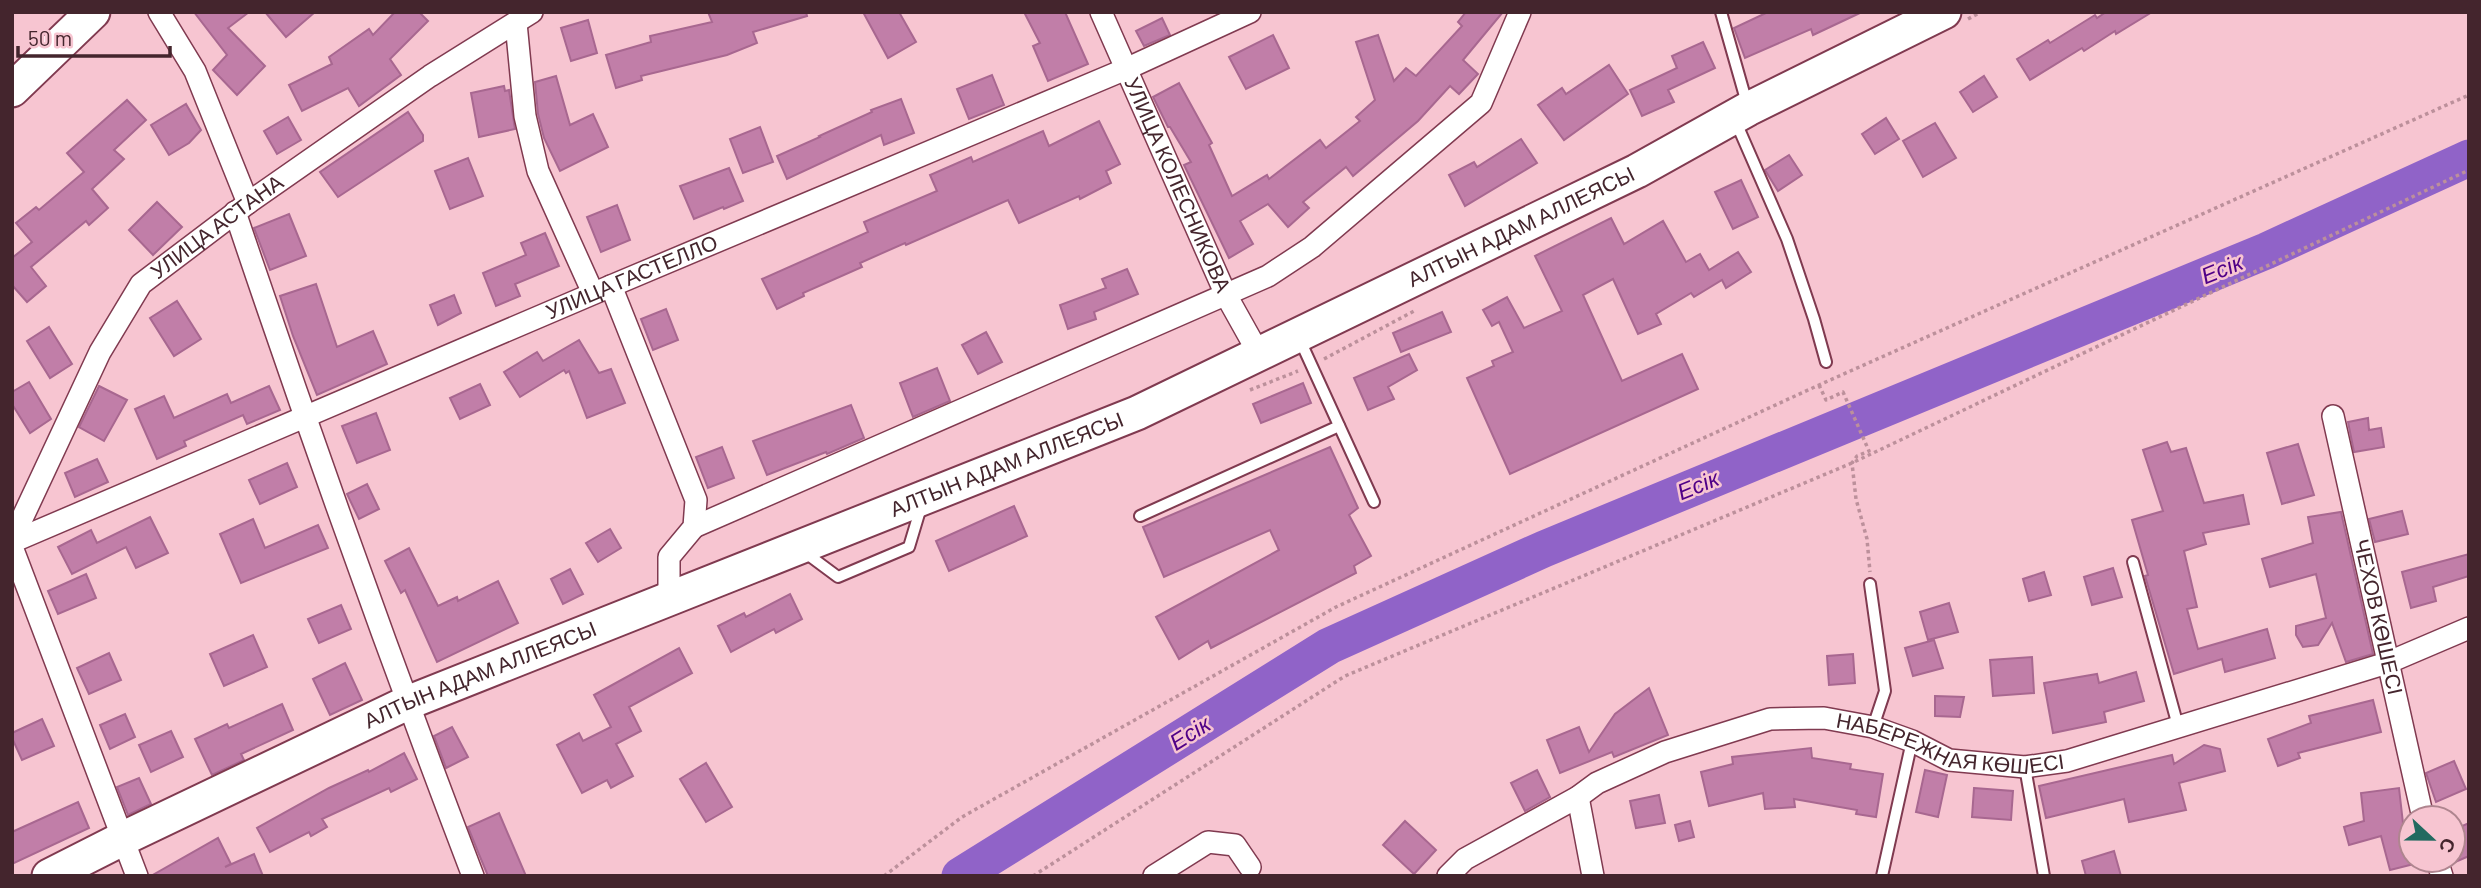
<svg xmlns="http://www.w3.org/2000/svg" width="2481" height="888" font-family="Barlow,sans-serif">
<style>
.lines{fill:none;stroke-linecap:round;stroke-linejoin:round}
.river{stroke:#9063c8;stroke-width:37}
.building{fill:#c17ea8;stroke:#a86790;stroke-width:2}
.lane-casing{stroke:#803a50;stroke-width:14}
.street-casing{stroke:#803a50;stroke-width:24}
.primary-casing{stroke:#803a50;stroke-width:37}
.path{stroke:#bc909b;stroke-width:3.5;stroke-dasharray:3.5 3.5;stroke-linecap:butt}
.lane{stroke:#fff;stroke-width:10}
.street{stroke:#fff;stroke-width:21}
.primary{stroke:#fff;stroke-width:33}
.labels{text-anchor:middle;stroke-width:5;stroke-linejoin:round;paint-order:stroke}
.street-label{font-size:21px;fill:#44252d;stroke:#f7c5d1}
.water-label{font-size:23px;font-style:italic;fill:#4f0087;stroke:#f7c5d1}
</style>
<rect width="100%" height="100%" fill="#f7c5d1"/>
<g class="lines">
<polyline class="river" points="960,876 1329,646 1544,549 2266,251 2469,158"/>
</g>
<g class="building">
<polygon points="194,12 249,12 228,28 265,66 237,95 213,70 227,55"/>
<polygon points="265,12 315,12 286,37"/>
<polygon points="395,12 419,12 428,21 390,59 401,75 359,106 348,88 302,111 289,85 332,64 329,57 369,29 373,35"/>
<polygon points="708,12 806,12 807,16 753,32 757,43 727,55 641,76 642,80 616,88 606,55 651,42 650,36 712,22"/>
<polygon points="863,12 899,12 916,42 888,58"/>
<polygon points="1024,12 1065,12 1088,64 1048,81 1033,46 1040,43"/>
<polygon points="1466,12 1503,12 1463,60 1478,74 1459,94 1450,86 1418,121 1353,176 1346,167 1303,202 1309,208 1288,227 1268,204 1240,221 1253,244 1229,258 1184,165 1191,162 1170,127 1168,127 1153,97 1179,83 1212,143 1209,145 1232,196 1267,175 1269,179 1320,140 1326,148 1360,121 1356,117 1375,100 1356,42 1378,35 1394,81 1406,68 1416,76 1462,26 1458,22"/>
<polygon points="1768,12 1862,12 1813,35 1811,29 1745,58 1734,28"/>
<polygon points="2106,12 2152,12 2116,34 2115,31 2084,51 2082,48 2030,80 2017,59 2048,40 2050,43 2095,15 2097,18"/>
<polygon points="1162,18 1170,35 1144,46 1136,31"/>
<polygon points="588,20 597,53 571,61 561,28"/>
<polygon points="1273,35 1289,68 1246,89 1229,57"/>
<polygon points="1703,42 1715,68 1668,90 1674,102 1642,116 1630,90 1677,68 1672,56"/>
<polygon points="1609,65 1628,94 1564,140 1538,105 1562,88 1566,94"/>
<polygon points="992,75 1004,105 969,119 957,89"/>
<polygon points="556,76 570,125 593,114 608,147 560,171 544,138 538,114 535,82"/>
<polygon points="1984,76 1997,97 1973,112 1960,92"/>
<polygon points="504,86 505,91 509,90 515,129 479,137 471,93"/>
<polygon points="901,99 914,133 884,145 881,135 787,179 777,156 820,137 819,136 872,112 871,110"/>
<polygon points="127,100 146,120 114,150 124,159 92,189 108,208 89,225 86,221 31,267 46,286 27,302 12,285 12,258 32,242 16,223 36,207 39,210 84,172 67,153"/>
<polygon points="186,104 201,130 189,143 169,155 151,125"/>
<polygon points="408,112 423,135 423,141 338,197 320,172"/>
<polygon points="288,117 301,140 277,154 264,131"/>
<polygon points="1886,118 1899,139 1875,154 1862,134"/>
<polygon points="1099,121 1120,164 1106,171 1111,183 1080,199 1079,196 1019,223 1008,200 906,245 905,243 860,263 862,267 803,293 804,296 777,309 762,279 868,232 864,222 937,191 930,175 971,157 973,162 1043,131 1049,146"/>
<polygon points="1935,123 1956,158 1923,177 1903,141"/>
<polygon points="760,127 773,162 743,173 730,139"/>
<polygon points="1521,139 1537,163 1465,206 1449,175 1474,162 1477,167"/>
<polygon points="1789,155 1802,175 1778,191 1765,170"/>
<polygon points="468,158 483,196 450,209 435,171"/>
<polygon points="729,168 743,201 724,209 723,207 694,219 680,186"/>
<polygon points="1741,180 1758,217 1733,229 1715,192"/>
<polygon points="157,202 182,227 153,255 129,230"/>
<polygon points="617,205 630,240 601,252 587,217"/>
<polygon points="289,214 306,256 270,270 254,228"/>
<polygon points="1611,218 1624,244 1663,221 1686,262 1700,254 1709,270 1738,252 1751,272 1726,288 1722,280 1694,297 1691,293 1656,314 1661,324 1638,334 1613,279 1583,295 1622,381 1682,354 1698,389 1510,474 1467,378 1494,366 1492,361 1513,352 1499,322 1492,326 1483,310 1507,297 1524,328 1562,311 1535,256"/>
<polygon points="545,233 559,266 515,284 520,296 496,306 483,273 526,255 521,243"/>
<polygon points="1127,269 1138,294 1094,312 1096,319 1068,329 1060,305 1106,288 1102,279"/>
<polygon points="316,284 337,347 373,331 387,364 317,395 293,336 280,296"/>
<polygon points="454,295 461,313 438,325 430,305"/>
<polygon points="177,301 201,339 174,356 150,318"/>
<polygon points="666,309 678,340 653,350 641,319"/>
<polygon points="1442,312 1451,332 1401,352 1393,333"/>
<polygon points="49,327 72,364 50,378 27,341"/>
<polygon points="986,332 1002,362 978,374 962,345"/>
<polygon points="579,340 599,373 611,369 625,403 587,418 569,371 566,373 564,370 520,397 504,372 537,352 543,361"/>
<polygon points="1409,354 1417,370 1388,387 1394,399 1368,410 1354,378"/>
<polygon points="937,368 950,401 913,417 900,383"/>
<polygon points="29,382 51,419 30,433 12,404 12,392"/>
<polygon points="1303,383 1311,403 1261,423 1253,404"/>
<polygon points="480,384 490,405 460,419 450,398"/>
<polygon points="99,386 127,400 104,441 79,427"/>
<polygon points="269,386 280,410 247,424 243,415 184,441 186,446 157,459 135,409 164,396 174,418 227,394 231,403"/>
<polygon points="851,405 864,438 827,454 826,452 767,475 753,441"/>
<polygon points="376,413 390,450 357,463 342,426"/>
<polygon points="2368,418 2369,430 2381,428 2384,447 2354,452 2348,422"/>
<polygon points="2167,442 2171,452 2186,448 2204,503 2243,495 2249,524 2203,533 2206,544 2184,551 2197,607 2187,609 2198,649 2267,629 2275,658 2225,672 2222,659 2174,674 2145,576 2148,575 2132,520 2163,511 2143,450"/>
<polygon points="2298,444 2314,495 2282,504 2267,453"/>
<polygon points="722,447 734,478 708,488 696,457"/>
<polygon points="1330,447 1358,508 1349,515 1371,556 1354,566 1356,573 1211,648 1208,641 1179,659 1156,617 1279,550 1270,530 1164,577 1143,527"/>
<polygon points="97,459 108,482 75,497 65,473"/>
<polygon points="287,463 297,487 260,504 249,480"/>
<polygon points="367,484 379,509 359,519 347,494"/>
<polygon points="1014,506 1027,536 949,571 936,541"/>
<polygon points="2402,511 2408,534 2375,542 2369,519"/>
<polygon points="2341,512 2373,654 2346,662 2332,623 2318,645 2303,647 2296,635 2296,626 2326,618 2316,574 2270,587 2262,559 2313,543 2308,517"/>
<polygon points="150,517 168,553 136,568 126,547 72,574 58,547 91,530 97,543"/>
<polygon points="253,519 265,548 318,525 328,548 241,583 220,534"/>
<polygon points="610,529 621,548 598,562 586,543"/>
<polygon points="409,548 438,606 457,597 458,601 498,581 518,623 437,662 405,590 401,593 385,561"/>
<polygon points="2469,554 2469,576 2433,587 2436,601 2411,608 2402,572"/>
<polygon points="2113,568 2122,597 2092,605 2084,577"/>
<polygon points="570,569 583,594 563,604 551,579"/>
<polygon points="2044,572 2051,595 2029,601 2023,579"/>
<polygon points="86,574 96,598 58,614 48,591"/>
<polygon points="790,594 802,619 776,633 774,629 731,652 718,626 744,613 746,617"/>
<polygon points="1949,603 1958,632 1928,640 1920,612"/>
<polygon points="341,605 351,629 319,643 308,619"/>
<polygon points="253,635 267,667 224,686 210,654"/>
<polygon points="1934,640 1943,668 1913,676 1905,648"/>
<polygon points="679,648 692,673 629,707 641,731 616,744 633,776 611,788 607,780 582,793 557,745 579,733 583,741 611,727 594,695"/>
<polygon points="109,653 121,680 89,694 77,668"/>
<polygon points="1853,654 1855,683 1829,685 1827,656"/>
<polygon points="2032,657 2034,693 1993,696 1990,660"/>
<polygon points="345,663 362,700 330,715 313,679"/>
<polygon points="2136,672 2144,701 2104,712 2106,722 2053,733 2044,683 2097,674 2099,683"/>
<polygon points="1649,688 1668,735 1614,757 1612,752 1560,773 1547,740 1579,727 1589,752 1615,714"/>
<polygon points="1935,696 1964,697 1960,717 1935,716"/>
<polygon points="2373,700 2381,732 2298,753 2300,758 2278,766 2268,739 2311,723 2309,716"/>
<polygon points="282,704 293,730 241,754 244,760 212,775 195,739 227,724 229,728"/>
<polygon points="125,714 135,737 110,749 100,725"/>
<polygon points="42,719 54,746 22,760 12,738 12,733"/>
<polygon points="452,727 468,757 446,768 434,736"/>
<polygon points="171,731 183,757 151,772 139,745"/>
<polygon points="2204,745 2220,749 2225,771 2179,783 2186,810 2129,822 2124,799 2046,818 2039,786 2172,755 2174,764"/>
<polygon points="1811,748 1812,758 1851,764 1850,769 1883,774 1876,817 1856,814 1857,810 1794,799 1795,807 1765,809 1763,793 1709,806 1701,772 1733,764 1732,757"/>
<polygon points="404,753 417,779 391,792 389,788 322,819 327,827 311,836 309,832 270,852 257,828 329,788 368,770 369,772"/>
<polygon points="2454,761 2466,789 2436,802 2426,773"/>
<polygon points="706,763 732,807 706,822 680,779"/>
<polygon points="1537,770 1550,797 1525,811 1511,783"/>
<polygon points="1925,770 1947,775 1938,817 1916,812"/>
<polygon points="139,778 151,804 128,815 117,787"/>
<polygon points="1974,788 2013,791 2011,820 1972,817"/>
<polygon points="2399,788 2404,832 2407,832 2411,860 2413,860 2414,864 2390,870 2381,836 2349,845 2344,827 2364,821 2361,793"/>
<polygon points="1659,795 1665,823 1636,828 1630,801"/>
<polygon points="78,802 89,828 12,864 12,832"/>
<polygon points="499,813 526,876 488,876 478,852 468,827"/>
<polygon points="1405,821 1436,850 1414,874 1383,845"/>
<polygon points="1690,821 1694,837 1679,841 1675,825"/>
<polygon points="2469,823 2469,856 2453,863 2453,830"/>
<polygon points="218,838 231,864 225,867 254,854 263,876 151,876"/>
<polygon points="2114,851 2121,876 2086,876 2082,861"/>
</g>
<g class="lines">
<g class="lane-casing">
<g id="lane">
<polyline points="1721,12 1748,107"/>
<polyline points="1735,120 1787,239 1814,319 1826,362"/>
<polyline points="1299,338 1374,502"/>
<polyline points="1140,516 1339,426"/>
<polyline points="803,551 838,577 909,547 921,507"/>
<polyline points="2133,562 2178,726"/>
<polyline points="1870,584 1885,691 1873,727"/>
<polyline points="2025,767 2044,876"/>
<polyline points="1882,876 1912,741"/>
</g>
</g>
<g class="street-casing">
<g id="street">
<polyline points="159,12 195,71 248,203"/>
<path id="s1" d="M1101 12 1226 295 1259 354"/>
<polyline points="516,23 525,116 538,171 593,293"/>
<path d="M235 212C310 435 389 656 473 876"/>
<polyline points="611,286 696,500 694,527 669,557 669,599"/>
<path id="s2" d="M2333 416 2423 818"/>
<polyline points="694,527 1268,276 1312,247 1481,103 1520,12"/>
<path id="s3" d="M12 540 100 352 141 284 248 203 430 76 532 12"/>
<path id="s4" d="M12 542 611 286 1126 69 1250 12"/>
<polyline points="12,547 137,876"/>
<polyline points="1578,797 1593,876"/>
<polyline points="2437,860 2442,876"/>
<polyline points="1154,876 1208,842 1235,845 1250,867"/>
<path id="s5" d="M1448 876 1465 859 1578 797 1597 783 1665 752 1770 719 1824 718 1873 727 1912 741 1949 760 2025 767 2067 761 2387 663 2469 628"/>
</g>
</g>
<g class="primary-casing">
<g id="primary">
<polyline points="12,90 93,12"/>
<path id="s6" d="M49 876 122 839 407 703 1137 413 1637 171 1748 109 1944 12"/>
</g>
</g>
<g class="path">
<polyline points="1968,19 1981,12"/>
<polyline points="1324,359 1416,310"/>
<polyline points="1819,385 1826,400 1843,392 1869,451 1857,456 1852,463 1856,499 1867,539 1870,572"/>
<polyline points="1250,390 1298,371"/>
<polyline points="884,876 962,817 1336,607 1819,385 2469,95"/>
<polyline points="1033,876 1345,676 1852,463 2469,170"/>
</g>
<use href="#lane" class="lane"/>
<use href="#street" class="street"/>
<use href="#primary" class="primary"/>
</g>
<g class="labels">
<g class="street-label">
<text dy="7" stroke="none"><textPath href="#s1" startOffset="189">УЛИЦА КОЛЕСНИКОВА</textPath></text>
<text dy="7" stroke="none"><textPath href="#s3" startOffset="382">УЛИЦА АСТАНА</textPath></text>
<text dy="7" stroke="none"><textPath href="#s6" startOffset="1610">АЛТЫН АДАМ АЛЛЕЯСЫ</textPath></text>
<text dy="7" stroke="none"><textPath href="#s4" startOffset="674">УЛИЦА ГАСТЕЛЛО</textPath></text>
<text dy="7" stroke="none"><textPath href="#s6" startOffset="1043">АЛТЫН АДАМ АЛЛЕЯСЫ</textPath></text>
<text dy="7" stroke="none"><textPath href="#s2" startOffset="206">ЧЕХОВ КӨШЕСІ</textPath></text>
<text dy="7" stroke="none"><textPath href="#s6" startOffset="476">АЛТЫН АДАМ АЛЛЕЯСЫ</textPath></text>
<text dy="7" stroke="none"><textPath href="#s5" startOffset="546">НАБЕРЕЖНАЯ КӨШЕСІ</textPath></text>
</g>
<g class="water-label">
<text transform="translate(2222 269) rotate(-22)" y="8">Есік</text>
<text transform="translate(1698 485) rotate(-22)" y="8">Есік</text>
<text transform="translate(1190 733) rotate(-32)" y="8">Есік</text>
</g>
</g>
<rect width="2481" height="888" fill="none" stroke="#44252d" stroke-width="28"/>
<g transform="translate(2432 839) rotate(112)"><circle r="33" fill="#f7c5d1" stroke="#af858f" stroke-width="2"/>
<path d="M0-5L12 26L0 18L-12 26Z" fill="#226a60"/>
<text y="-10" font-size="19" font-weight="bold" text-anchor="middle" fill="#44252d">С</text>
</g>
<path d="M18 46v10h152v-10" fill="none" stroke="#44252d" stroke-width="3.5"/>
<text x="28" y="46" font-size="21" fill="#44252d" stroke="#f7c5d1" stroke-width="5" paint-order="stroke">50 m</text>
</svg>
